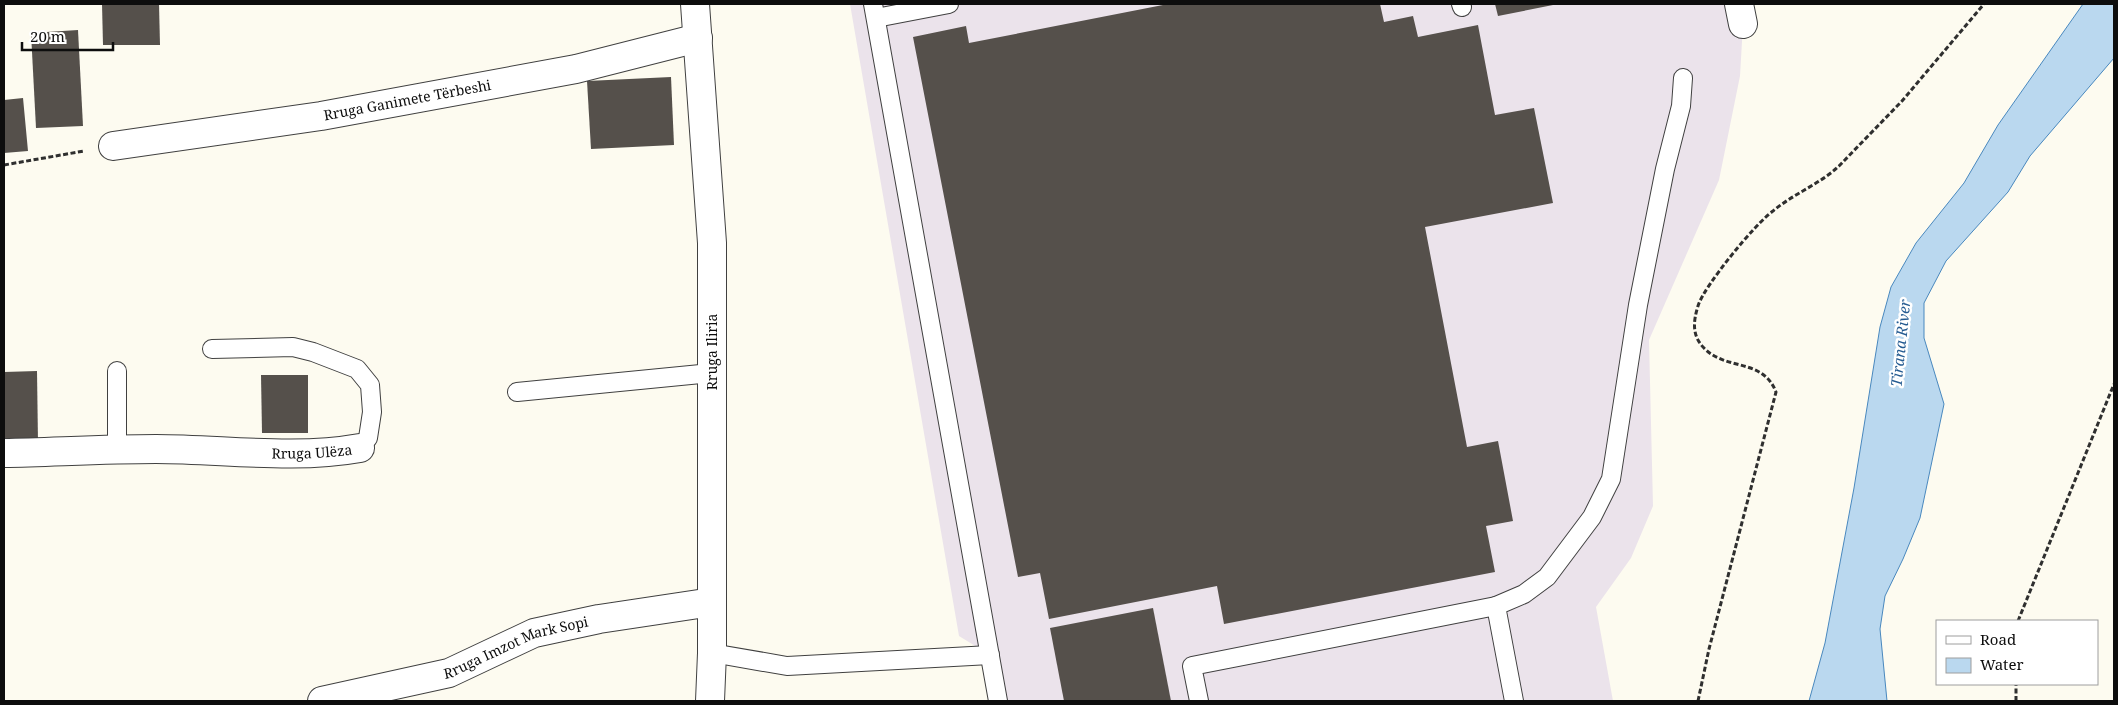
<svg xmlns="http://www.w3.org/2000/svg" width="2118" height="705" font-family="'Noto Serif',serif">
<style>
.industrial{fill:#ebe3eb}
.water{fill:#bad8ef;stroke:#4988be}
.building{fill:#55504b}
.lines{fill:none;stroke-linecap:round;stroke-linejoin:round}
.service-casing{stroke:#404040;stroke-width:20}
.minor-casing{stroke:#404040;stroke-width:30}
.path{stroke:#2f2f2f;stroke-width:3;stroke-dasharray:5 2.5;stroke-linecap:butt}
.service{stroke:#fff;stroke-width:18}
.minor{stroke:#fff;stroke-width:28}
.labels{text-anchor:middle;stroke-width:5;stroke-linejoin:round;paint-order:stroke}
.street-label{font-size:14px;fill:#0d0d0d;stroke:#fff}
.water-label{font-size:15px;font-style:italic;fill:#255b91;stroke:#fff}
</style>
<rect width="100%" height="100%" fill="#fdfbf0"/>
<polygon class="industrial" points="850,4 1739,4 1743,24 1740,76 1719,180 1649,340 1653,506 1631,558 1596,607 1613,701 998,701 990,655 959,636"/>
<polygon class="water" points="2083,4 2114,4 2114,58 2030,156 2008,192 1946,261 1924,303 1924,338 1944,404 1920,518 1903,559 1885,596 1880,629 1887,701 1809,701 1825,643 1854,488 1880,327 1891,287 1916,243 1964,183 1998,125"/>
<g class="building">
<polygon points="102,4 159,4 160,45 103,45"/>
<polygon points="1168,4 1380,4 1384,22 1413,16 1418,37 1478,25 1495,115 1534,108 1553,203 1425,227 1467,447 1498,441 1513,521 1486,526 1495,572 1224,624 1217,586 1049,619 1040,573 1018,577 913,37 966,26 969,43"/>
<polygon points="1495,4 1552,4 1553,5 1498,16"/>
<polygon points="78,30 83,126 36,128 31,33"/>
<polygon points="671,77 674,145 591,149 587,81"/>
<polygon points="23,98 28,151 4,153 4,100"/>
<polygon points="37,371 38,443 4,444 4,372"/>
<polygon points="261,375 308,375 308,433 262,433"/>
<polygon points="1153,608 1171,701 1064,701 1050,628"/>
</g>
<g class="lines">
<g class="service-casing">
<g id="service">
<polyline points="873,4 998,701"/>
<polyline points="1461,4 1462,7"/>
<polyline points="876,18 949,4"/>
<polyline points="212,349 293,347 313,352 357,369 370,385 372,412 368,438 360,448"/>
<polyline points="517,392 711,373"/>
<polyline points="117,450 117,371"/>
<polyline points="712,653 787,666 990,655"/>
<polyline points="1199,701 1192,666 1496,606"/>
<polyline points="1514,701 1496,606 1524,594 1547,577 1592,517 1611,479 1638,305 1665,169 1681,106 1683,78"/>
</g>
</g>
<g class="minor-casing">
<g id="minor">
<polyline points="695,4 712,243 712,653 710,701"/>
<polyline points="1739,4 1743,24"/>
<path id="s1" d="M113 146 321 116 576 69 698 38"/>
<path id="s2" d="M4 453C54 452 105 449 156 449 223 449 293 460 360 448"/>
<path id="s3" d="M322 701 449 673 534 633 599 619 712 602"/>
</g>
</g>
<g class="path">
<polyline points="4,165 84,151"/>
<polyline points="2018,621 2114,384"/>
<path d="M1698 701 1709 649 1776 392C1763 358 1726 371 1704 348 1692 336 1693 322 1698 306 1704 286 1755 224 1773 211 1793 194 1820 184 1839 166L1902 101 1984 4"/>
<polyline points="2016,701 2016,684"/>
</g>
<use href="#service" class="service"/>
<use href="#minor" class="minor"/>
</g>
<g class="labels">
<g class="street-label">
<text dy="5" stroke="none"><textPath href="#s1" startOffset="298">Rruga Ganimete Tërbeshi</textPath></text>
<text transform="translate(712 352) rotate(-90)" y="5">Rruga Iliria</text>
<text dy="5" stroke="none"><textPath href="#s2" startOffset="308">Rruga Ulëza</textPath></text>
<text dy="5" stroke="none"><textPath href="#s3" startOffset="202">Rruga Imzot Mark Sopi</textPath></text>
</g>
<g class="water-label">
<text transform="translate(1901 343) rotate(-84)" y="5">Tirana River</text>
</g>
</g>
<rect width="2118" height="705" fill="none" stroke="#0d0d0d" stroke-width="10"/>
<rect x="1936" y="620" width="162" height="65" fill="#ffffff" stroke="#9e9e9e"/>
<rect x="1946" y="636" width="25" height="8" fill="#ffffff" stroke="#9e9e9e"/>
<text x="1980" y="645" font-size="15" fill="#0d0d0d">Road</text>
<rect x="1946" y="658" width="25" height="15" fill="#bad8ef" stroke="#9e9e9e"/>
<text x="1980" y="670" font-size="15" fill="#0d0d0d">Water</text>
<path d="M22 42v8h91v-8" fill="none" stroke="#0d0d0d" stroke-width="2.5"/>
<text x="30" y="42" font-size="15" fill="#0d0d0d" stroke="#ffffff" stroke-width="4" paint-order="stroke">20 m</text>
</svg>
